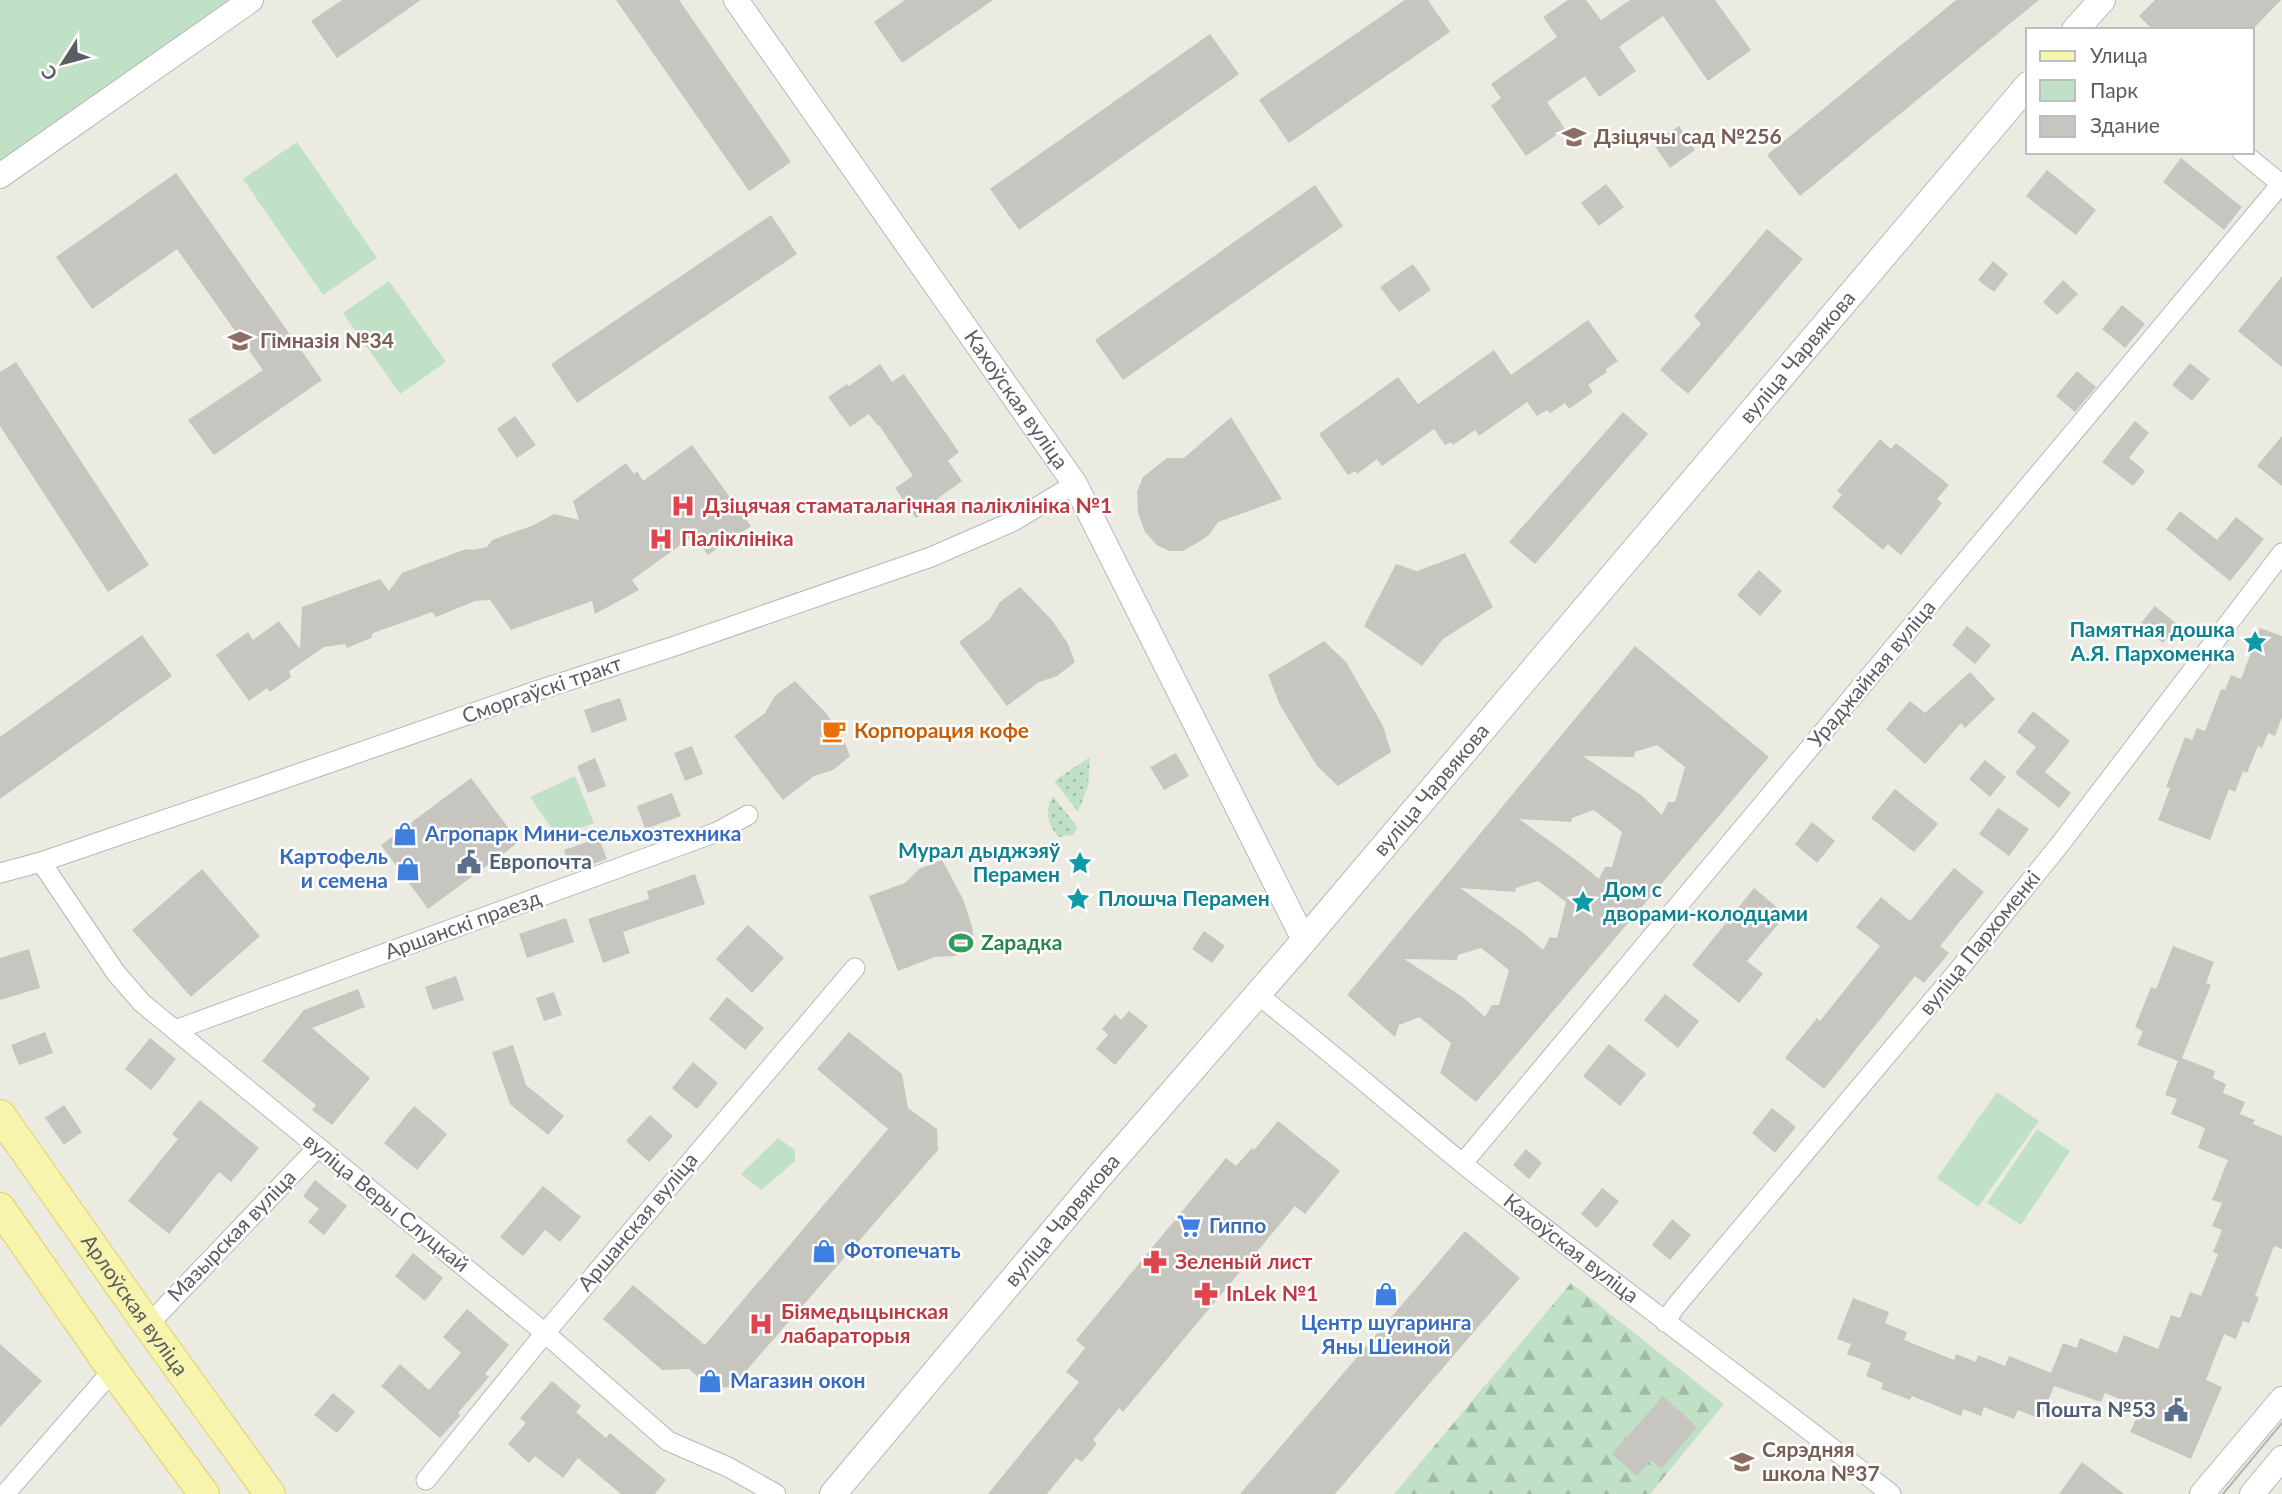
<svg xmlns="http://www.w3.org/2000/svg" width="2282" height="1494" font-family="Lato,sans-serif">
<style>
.grass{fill:url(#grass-dots)}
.forest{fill:url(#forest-firs)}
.green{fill:#c1e1c6}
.building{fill:#c7c5c0;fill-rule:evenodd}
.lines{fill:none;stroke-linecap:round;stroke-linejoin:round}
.minor-casing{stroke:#b5b7bb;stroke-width:21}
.tertiary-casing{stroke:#b5b7bb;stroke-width:26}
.secondary-casing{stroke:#b6b8bd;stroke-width:28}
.primary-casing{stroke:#e2cf66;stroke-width:32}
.minor{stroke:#fff;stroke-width:19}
.tertiary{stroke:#fff;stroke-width:24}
.secondary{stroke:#fff;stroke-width:26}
.primary{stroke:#f6f4ad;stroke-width:30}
.tram{stroke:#b3b4b4;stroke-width:2}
.labels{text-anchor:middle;stroke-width:5;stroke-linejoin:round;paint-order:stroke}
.education-label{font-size:21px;font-weight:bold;fill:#785e54;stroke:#fff;text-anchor:start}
.street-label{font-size:21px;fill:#5b5d62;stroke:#fff}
.health-label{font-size:21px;font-weight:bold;fill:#be3a42;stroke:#fff;text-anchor:start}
.culture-label{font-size:21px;font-weight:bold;fill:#0d838f;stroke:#fff;text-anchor:end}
.food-label{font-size:21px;font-weight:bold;fill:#c56008;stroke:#fff;text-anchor:start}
.shop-label{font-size:21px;font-weight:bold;fill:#366cbe;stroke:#fff;text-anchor:start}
.service-label{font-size:21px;font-weight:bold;fill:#4e5e75;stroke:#fff;text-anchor:start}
.leisure-label{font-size:21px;font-weight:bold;fill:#27864d;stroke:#fff;text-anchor:start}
</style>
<defs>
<pattern id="grass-dots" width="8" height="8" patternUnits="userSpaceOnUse" patternTransform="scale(1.75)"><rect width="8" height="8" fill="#c1e1c6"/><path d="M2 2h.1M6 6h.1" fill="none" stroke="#a0baa4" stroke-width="1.8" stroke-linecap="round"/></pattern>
<pattern id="forest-firs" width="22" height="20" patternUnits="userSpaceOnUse" patternTransform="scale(1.75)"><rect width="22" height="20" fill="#c1e1c6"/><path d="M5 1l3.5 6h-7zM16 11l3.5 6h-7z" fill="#a0baa4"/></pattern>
</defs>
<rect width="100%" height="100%" fill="#ecebe2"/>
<g class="grass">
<polygon points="1090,757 1088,786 1078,812 1054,781"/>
<path d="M1053 796 1077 827 1073 835 1058 837C1048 824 1044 810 1053 796Z"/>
</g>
<polygon class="forest" points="1571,1283 1724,1404 1650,1494 1394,1494"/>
<g class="green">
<polygon points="0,0 234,0 0,161"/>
<polygon points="297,142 377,258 323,295 243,179"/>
<polygon points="389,281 446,362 400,394 343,313"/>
<polygon points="575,776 594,823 557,836 530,797"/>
<polygon points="1997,1092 2039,1121 1978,1207 1937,1178"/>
<polygon points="2037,1129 2070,1151 2021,1225 1987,1203"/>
<polygon points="778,1138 795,1150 795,1161 761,1190 741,1174"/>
</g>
<g class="building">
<polygon points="342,0 421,0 337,58 311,21"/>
<polygon points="616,0 679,0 791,162 749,191"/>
<polygon points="905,0 993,0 902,63 874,22"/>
<polygon points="1405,0 1428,0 1450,32 1289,143 1259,100"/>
<polygon points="1568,0 1586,0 1601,20 1630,0 1715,0 1751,50 1708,81 1663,16 1619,47 1636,71 1599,97 1585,76 1547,102 1565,129 1526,156 1491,106 1501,98 1491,84 1557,37 1543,17"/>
<polygon points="1956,0 2039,0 1800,196 1767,155"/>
<polygon points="2155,0 2281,0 2252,30 2153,30 2139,16"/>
<polygon points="1210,34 1239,74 1019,230 990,189"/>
<polygon points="1679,126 1695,150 1670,168 1653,143"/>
<polygon points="2181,158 2242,207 2224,230 2163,182"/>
<polygon points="2047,170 2096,210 2076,235 2026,196"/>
<polygon points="176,173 322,380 214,455 188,420 263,370 177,249 92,309 56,257"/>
<polygon points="1606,184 1624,207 1599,226 1581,203"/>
<polygon points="1315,185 1343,226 1123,380 1095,340"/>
<polygon points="771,215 797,254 577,403 551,364"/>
<polygon points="1767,229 1803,259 1688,394 1660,370 1701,324 1694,316"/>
<polygon points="1993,261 2008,274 1994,292 1978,280"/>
<polygon points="1413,264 1431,290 1399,312 1380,287"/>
<polygon points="2282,276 2282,367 2238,331"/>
<polygon points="2063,280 2078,294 2057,315 2043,302"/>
<polygon points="2122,305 2145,324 2125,348 2102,329"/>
<polygon points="1588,320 1618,361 1606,369 1607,372 1588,385 1593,392 1569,409 1565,403 1550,413 1547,410 1537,416 1527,402 1479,436 1475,430 1453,445 1451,442 1445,445 1434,429 1382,466 1377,459 1357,474 1355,471 1348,475 1319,434 1398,377 1418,404 1494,350 1511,375"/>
<polygon points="16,362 149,565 108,592 0,426 0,372"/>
<polygon points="2190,363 2210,379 2192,401 2172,385"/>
<polygon points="880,364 892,382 904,374 959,452 948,461 962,481 937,499 939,502 916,518 895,488 913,476 879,425 878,426 869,414 850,427 828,397 847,384 849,386"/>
<polygon points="2077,371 2096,387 2075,412 2056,396"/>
<polygon points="1623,412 1648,434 1535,564 1509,542"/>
<polygon points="515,416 536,445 517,458 497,429"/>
<polygon points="1231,417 1282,499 1218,522 1209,535 1197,543 1183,551 1169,551 1157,545 1145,532 1138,513 1137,492 1143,477 1167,458 1184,458"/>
<polygon points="2135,421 2149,433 2129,458 2145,471 2133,486 2102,462"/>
<polygon points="2282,436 2282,486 2257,466"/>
<polygon points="1880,439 1891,449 1896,443 1949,485 1937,499 1942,503 1901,555 1888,544 1883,550 1832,507 1842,495 1837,491"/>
<polygon points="692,445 751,526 708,555 694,535 632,580 639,590 595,614 592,601 511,630 490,600 475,601 436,617 432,612 373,633 371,638 347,648 345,644 324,647 289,671 291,677 270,692 267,688 249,701 216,655 248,632 253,640 279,621 300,649 302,607 380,579 389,591 402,573 466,549 472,550 487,547 492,540 534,525 554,514 579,520 573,501 626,463 634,474 637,471 643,481"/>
<polygon points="2180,511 2217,540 2236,517 2264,539 2230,581 2166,529"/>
<polygon points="1465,553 1493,607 1443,639 1422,666 1364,626 1396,564 1417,571"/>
<polygon points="1759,570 1782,591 1760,616 1737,595"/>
<polygon points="1020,587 1051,619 1067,642 1075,662 1057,676 1039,682 1007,706 959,642 990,619 1000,602"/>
<polygon points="2155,606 2178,625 2163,643 2140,624"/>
<polygon points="1967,626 1991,645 1975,664 1952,645"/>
<polygon points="2260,628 2282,636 2282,717 2275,736 2268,733 2262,748 2258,746 2247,773 2243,771 2235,792 2229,789 2210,840 2158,820 2170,788 2166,787 2185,737 2192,740 2197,728 2205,731 2221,689 2225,690 2231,675 2241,679"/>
<polygon points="142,635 172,676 0,799 0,737"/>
<polygon points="1324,641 1346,662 1383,726 1391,752 1338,786 1317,766 1280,705 1268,675"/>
<path d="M1635 646 1769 757 1476 1102 1440 1073 1451 1043 1419 1017 1399 1025 1395 1037 1347 995ZM1657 745 1685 767 1675 802H1668L1662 815 1641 795 1583 756 1634 757 1635 752ZM1594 810 1622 832 1612 867H1605L1599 879 1577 861 1519 819 1571 822 1572 818ZM1538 881 1566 902 1557 938 1550 937 1543 950 1521 931 1460 888 1515 892 1516 888ZM1481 948 1509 970 1499 1005H1492L1485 1017 1464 998 1404 959 1457 960 1458 955Z"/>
<polygon points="1970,672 1995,699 1965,728 1961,723 1925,764 1886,729 1910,701 1925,713"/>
<polygon points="795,681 826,713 842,736 850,756 833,770 814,776 783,800 734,736 765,713 775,696"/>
<polygon points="620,698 627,720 592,733 584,710"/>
<polygon points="2033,711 2070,741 2045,772 2071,793 2059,808 2015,773 2036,747 2017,732"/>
<polygon points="692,746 703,774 685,781 674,753"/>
<polygon points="1176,753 1189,776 1164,790 1150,767"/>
<polygon points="595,758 606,786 588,793 577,766"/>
<polygon points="1985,760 2006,777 1990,797 1969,779"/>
<polygon points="471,778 519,842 428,909 381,845"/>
<polygon points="1895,789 1938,824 1914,852 1871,818"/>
<polygon points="672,793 681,816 645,829 637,806"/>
<polygon points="1998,808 2029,829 2009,856 1979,834"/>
<polygon points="1812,822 1835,841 1817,863 1795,844"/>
<polygon points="599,838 607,859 571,872 564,850"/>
<polygon points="942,860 963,899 972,926 975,947 954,956 935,957 898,971 869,896 905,883 919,869"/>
<polygon points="1954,868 1984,892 1940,946 1949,953 1924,983 1915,976 1824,1089 1785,1058 1817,1018 1820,1021 1880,946 1856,927 1881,897 1910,921"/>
<polygon points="202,869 260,936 191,997 132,930"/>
<polygon points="695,874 705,904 623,932 630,953 603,963 588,919 649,899 647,891"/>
<polygon points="1754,888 1786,915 1747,961 1763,974 1739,1003 1692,965"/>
<polygon points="566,918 574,942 527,958 519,934"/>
<polygon points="748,925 784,958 752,993 716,959"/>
<polygon points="1204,931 1225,946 1212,963 1192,949"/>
<polygon points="2173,946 2214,962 2206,983 2211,985 2182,1058 2215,1071 2213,1078 2226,1084 2223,1093 2245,1102 2240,1114 2255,1120 2253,1124 2282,1136 2282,1249 2274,1246 2255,1296 2259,1297 2249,1323 2243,1321 2236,1339 2224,1334 2206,1380 2222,1387 2191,1459 2130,1432 2141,1408 2105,1393 2101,1402 2054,1386 2041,1419 2018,1410 2014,1419 1984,1407 1981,1416 1963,1409 1961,1416 1912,1396 1910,1400 1881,1389 1883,1383 1866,1376 1871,1363 1847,1354 1851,1344 1837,1339 1853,1298 1889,1312 1885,1323 1907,1332 1904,1340 1954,1360 1956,1354 1976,1362 1978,1355 2005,1366 2009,1356 2051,1373 2063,1343 2077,1348 2080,1338 2117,1353 2124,1335 2158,1349 2171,1315 2180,1318 2190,1292 2201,1296 2218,1254 2213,1252 2222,1230 2212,1226 2222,1203 2212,1200 2228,1160 2198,1148 2205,1128 2171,1114 2177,1099 2165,1095 2178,1061 2137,1045 2143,1031 2135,1027 2151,987 2156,989"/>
<polygon points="29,949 40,988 0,1000 0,958"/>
<polygon points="456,976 464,1000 433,1010 425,987"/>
<polygon points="358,989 365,1007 312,1028 370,1078 332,1125 312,1110 316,1105 262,1061 304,1010"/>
<polygon points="554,992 562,1015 544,1021 536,998"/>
<polygon points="1665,994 1699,1021 1678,1048 1644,1020"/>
<polygon points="727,997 764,1028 745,1050 709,1019"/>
<polygon points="1129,1011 1148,1026 1115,1065 1096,1049 1108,1035 1102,1029 1115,1014 1121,1020"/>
<polygon points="45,1032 53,1053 19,1065 11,1045"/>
<polygon points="849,1032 902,1074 908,1108 937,1129 938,1150 732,1387 711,1388 689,1369 662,1370 603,1319 633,1285 705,1345 888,1129 817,1069"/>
<polygon points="150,1038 176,1059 151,1090 125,1069"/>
<polygon points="1609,1044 1646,1074 1620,1106 1583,1076"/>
<polygon points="513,1045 526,1085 564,1116 548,1135 510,1104 492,1052"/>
<polygon points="693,1062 718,1083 697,1109 672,1088"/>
<polygon points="200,1100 259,1148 231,1182 219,1172 169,1234 128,1201 178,1139 172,1134"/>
<polygon points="64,1105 82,1132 64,1145 45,1118"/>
<polygon points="414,1106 447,1134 417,1170 384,1143"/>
<polygon points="1772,1108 1796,1127 1775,1153 1752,1133"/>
<polygon points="650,1115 673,1136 649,1162 626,1141"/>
<polygon points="1278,1121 1340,1171 1305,1214 1295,1206 1123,1412 1119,1408 1093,1440 1097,1444 1082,1462 1076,1458 1047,1494 988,1494 1079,1382 1066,1372 1085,1348 1076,1340 1226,1158 1236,1166 1252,1148 1254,1150"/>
<polygon points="1526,1149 1542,1163 1529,1179 1513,1165"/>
<polygon points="315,1180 347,1206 324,1235 308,1222 319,1209 303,1196"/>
<polygon points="543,1186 581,1217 560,1242 545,1230 523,1256 500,1237"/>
<polygon points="1602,1188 1619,1201 1597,1228 1581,1214"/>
<polygon points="1672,1219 1691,1235 1670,1260 1652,1245"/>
<polygon points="1465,1231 1520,1278 1335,1494 1240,1494"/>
<polygon points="413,1253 443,1278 425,1301 395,1276"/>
<polygon points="467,1309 509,1345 485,1374 489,1377 458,1413 460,1416 440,1438 381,1386 400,1364 429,1390 461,1353 443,1337"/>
<polygon points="0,1344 42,1381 0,1427"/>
<polygon points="552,1381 581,1406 576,1412 606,1438 610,1433 666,1480 655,1494 621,1494 578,1458 563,1478 535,1456 529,1463 508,1444 526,1423 520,1418"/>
<polygon points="333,1393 355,1412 337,1433 314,1415"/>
<polygon points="1663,1396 1697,1427 1661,1469 1651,1460 1637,1476 1612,1454"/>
<polygon points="2082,1462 2124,1494 2059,1494"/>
</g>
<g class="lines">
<g class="minor-casing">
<g id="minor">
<polyline points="2242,152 2281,184"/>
<polyline points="41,862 116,973 142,1003 545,1333 668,1441 728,1467 776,1494"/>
<polyline points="0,873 41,862 263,786 536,691 672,647 931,557 1014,521 1075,484"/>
<path id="s1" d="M1257 994C1327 1049 1394 1107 1462 1163 1603 1277 1749 1382 1891 1494"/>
<polyline points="175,1030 717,832 748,815"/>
<polyline points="1463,1163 2281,184"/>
<polyline points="1665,1322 1675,1307 1956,973 2061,843 2282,553"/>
<polyline points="148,1325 318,1147"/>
<polyline points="426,1480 545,1333 855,968"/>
<polyline points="5,1494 113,1370"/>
</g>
</g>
<g class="tertiary-casing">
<g id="tertiary">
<path id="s2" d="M736 0 1075 484 1304 940"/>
<polyline points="0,176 251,0"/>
<polyline points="2202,1494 2282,1399"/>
<polyline points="2252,1494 2282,1458"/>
</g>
</g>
<g class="secondary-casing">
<g id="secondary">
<polyline points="2075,30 2102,0"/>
<path id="s3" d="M833 1494 1097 1179 1297 949 2028 85"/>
</g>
</g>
<g class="primary-casing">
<g id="primary">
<path id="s4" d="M0 1115 148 1325 270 1494"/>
<polyline points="0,1208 113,1370 204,1494"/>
</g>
</g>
<use href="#minor" class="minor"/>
<use href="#tertiary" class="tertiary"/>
<use href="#secondary" class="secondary"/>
<use href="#primary" class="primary"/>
<polyline class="tram" points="2223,1494 2282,1423"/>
</g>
<defs>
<g id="school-bare" transform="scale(1.89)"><path d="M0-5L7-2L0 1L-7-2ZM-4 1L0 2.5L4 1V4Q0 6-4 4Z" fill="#8d6e63" stroke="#fff" stroke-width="2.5" paint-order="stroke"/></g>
<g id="hospital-bare" transform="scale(1.89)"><path d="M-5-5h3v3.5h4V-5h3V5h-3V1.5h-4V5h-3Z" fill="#e0444e" stroke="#fff" stroke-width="2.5" paint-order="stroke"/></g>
<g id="sight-bare" transform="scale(1.89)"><path d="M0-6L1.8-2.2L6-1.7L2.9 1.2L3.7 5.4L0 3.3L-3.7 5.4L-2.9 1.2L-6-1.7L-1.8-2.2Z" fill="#0f9aa8" stroke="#fff" stroke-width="2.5" paint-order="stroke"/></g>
<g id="cafe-bare" transform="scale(1.89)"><path d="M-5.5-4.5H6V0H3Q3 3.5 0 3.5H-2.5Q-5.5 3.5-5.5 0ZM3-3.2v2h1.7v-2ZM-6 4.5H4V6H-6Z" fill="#e8710a" stroke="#fff" stroke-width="2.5" paint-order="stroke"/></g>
<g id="shop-bare" transform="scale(1.89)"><path d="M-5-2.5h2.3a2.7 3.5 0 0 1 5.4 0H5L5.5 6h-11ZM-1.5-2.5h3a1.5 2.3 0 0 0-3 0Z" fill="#3f7fe0" stroke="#fff" stroke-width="2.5" paint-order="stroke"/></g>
<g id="civic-bare" transform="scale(1.89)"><path d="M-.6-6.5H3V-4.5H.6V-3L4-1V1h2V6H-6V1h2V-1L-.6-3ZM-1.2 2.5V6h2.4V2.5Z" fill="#5c6f8a" stroke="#fff" stroke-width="2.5" paint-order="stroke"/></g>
<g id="stadium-bare" transform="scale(1.89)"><path d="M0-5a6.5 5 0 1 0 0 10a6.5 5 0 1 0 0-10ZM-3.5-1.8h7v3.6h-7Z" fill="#2e9e5b" stroke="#fff" stroke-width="2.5" paint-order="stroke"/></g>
<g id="supermarket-bare" transform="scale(1.89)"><path d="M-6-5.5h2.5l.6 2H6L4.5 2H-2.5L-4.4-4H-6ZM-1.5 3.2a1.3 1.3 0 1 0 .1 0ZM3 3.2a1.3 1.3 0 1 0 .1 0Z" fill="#3f7fe0" stroke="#fff" stroke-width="2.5" paint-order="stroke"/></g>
<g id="pharmacy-bare" transform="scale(1.89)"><path d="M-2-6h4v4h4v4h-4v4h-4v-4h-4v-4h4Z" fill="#e0444e" stroke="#fff" stroke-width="2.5" paint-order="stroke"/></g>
</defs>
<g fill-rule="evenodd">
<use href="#school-bare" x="1574" y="137"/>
<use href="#school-bare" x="240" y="341"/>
<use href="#hospital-bare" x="683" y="506"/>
<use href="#hospital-bare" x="661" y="539"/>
<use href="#sight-bare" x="2255" y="642"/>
<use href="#cafe-bare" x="834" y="731"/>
<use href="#shop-bare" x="405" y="834"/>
<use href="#civic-bare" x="469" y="862"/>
<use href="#sight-bare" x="1080" y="863"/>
<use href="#shop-bare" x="408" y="869"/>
<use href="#sight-bare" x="1078" y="899"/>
<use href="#sight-bare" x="1583" y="902"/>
<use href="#stadium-bare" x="961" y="943"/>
<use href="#supermarket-bare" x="1189" y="1226"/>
<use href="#shop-bare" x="824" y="1251"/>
<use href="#pharmacy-bare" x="1155" y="1262"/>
<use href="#pharmacy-bare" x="1206" y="1294"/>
<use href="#shop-bare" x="1386" y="1294"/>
<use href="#hospital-bare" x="761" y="1324"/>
<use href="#shop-bare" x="710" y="1381"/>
<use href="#civic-bare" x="2176" y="1410"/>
<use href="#school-bare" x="1742" y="1462"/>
</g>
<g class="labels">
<g class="education-label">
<text x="1594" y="144">Дзіцячы сад №256</text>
<text x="260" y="348">Гімназія №34</text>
<text x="1762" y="1457">Сярэдняя<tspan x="1762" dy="24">школа №37</tspan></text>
</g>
<g class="street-label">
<text dy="7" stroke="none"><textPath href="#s3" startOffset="1491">вуліца Чарвякова</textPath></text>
<text dy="7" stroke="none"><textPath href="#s2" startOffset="488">Кахоўская вуліца</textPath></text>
<text transform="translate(1872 674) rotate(-50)" y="7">Ураджайная вуліца</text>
<text transform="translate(542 690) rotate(-19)" y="7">Сморгаўскі тракт</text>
<text dy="7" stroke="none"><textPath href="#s3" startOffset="924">вуліца Чарвякова</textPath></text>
<text transform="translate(463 925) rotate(-20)" y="7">Аршанскі праезд</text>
<text transform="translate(1980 943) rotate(-51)" y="7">вуліца Пархоменкі</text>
<text transform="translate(386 1203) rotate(39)" y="7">вуліца Веры Слуцкай</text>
<text dy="7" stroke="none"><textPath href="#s3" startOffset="357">вуліца Чарвякова</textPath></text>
<text transform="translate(638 1222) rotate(-50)" y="7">Аршанская вуліца</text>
<text transform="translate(232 1236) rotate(-46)" y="7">Мазырская вуліца</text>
<text dy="7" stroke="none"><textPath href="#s1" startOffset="404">Кахоўская вуліца</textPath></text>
<text dy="7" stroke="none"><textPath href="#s4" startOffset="233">Арлоўская вуліца</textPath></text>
</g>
<g class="health-label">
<text x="703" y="513">Дзіцячая стаматалагічная паліклініка №1</text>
<text x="681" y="546">Паліклініка</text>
<text x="1175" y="1269">Зеленый лист</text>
<text x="1226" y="1301">InLek №1</text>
<text x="781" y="1319">Біямедыцынская<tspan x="781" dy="24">лабараторыя</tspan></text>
</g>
<g class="culture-label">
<text x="2235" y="637">Памятная дошка<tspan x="2235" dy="24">А.Я. Пархоменка</tspan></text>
<text x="1060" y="858">Мурал дыджэяў<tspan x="1060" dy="24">Перамен</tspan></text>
<text x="1603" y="897" text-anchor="start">Дом с<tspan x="1603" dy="24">дворами-колодцами</tspan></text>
<text x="1098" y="906" text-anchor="start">Плошча Перамен</text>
</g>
<g class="food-label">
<text x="854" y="738">Корпорация кофе</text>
</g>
<g class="shop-label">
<text x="425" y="841">Агропарк Мини-сельхозтехника</text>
<text x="388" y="864" text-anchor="end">Картофель<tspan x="388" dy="24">и семена</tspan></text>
<text x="1209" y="1233">Гиппо</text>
<text x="844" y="1258">Фотопечать</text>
<text x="1386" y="1330" text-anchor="middle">Центр шугаринга<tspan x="1386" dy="24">Яны Шеиной</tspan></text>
<text x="730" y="1388">Магазин окон</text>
</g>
<g class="service-label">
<text x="489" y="869">Европочта</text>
<text x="2156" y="1417" text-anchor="end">Пошта №53</text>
</g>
<g class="leisure-label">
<text x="981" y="950">Zарадка</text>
</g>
</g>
<rect x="2026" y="28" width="228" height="126" fill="#ffffff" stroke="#bdbec0" stroke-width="2"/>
<rect x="2040" y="51" width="35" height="10" fill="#f6f4ad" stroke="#bdbec0" stroke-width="2"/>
<text x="2090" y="63" font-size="21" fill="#5b5d62">Улица</text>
<rect x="2040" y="80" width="35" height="21" fill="#c1e1c6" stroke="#bdbec0" stroke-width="2"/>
<text x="2090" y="98" font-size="21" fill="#5b5d62">Парк</text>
<rect x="2040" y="116" width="35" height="21" fill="#c7c5c0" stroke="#bdbec0" stroke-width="2"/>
<text x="2090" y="133" font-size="21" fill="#5b5d62">Здание</text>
<g transform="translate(63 63) rotate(234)" stroke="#ffffff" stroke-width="5" paint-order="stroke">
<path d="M0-5L12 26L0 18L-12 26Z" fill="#5b5d62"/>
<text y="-10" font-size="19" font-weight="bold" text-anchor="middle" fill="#5b5d62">С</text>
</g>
</svg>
